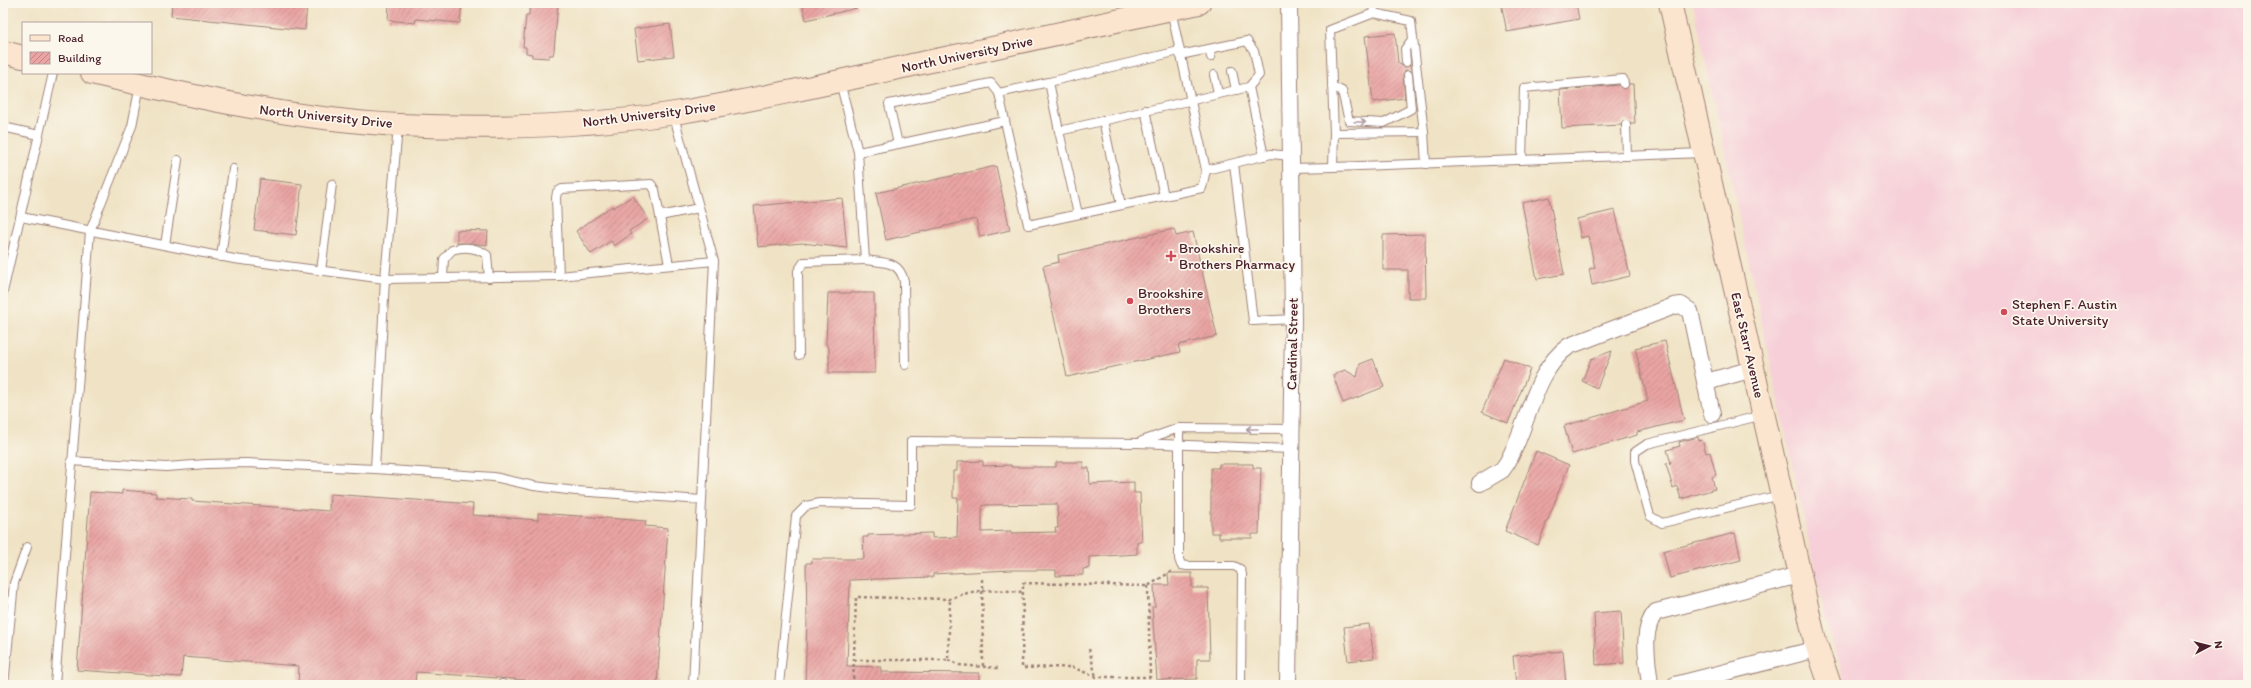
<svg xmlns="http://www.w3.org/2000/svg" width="2251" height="688" font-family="Itim,sans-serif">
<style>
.built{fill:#f6cfd8}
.building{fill:url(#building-hatch);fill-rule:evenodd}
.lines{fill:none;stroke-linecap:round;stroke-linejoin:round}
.service-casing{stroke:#9d8178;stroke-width:10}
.minor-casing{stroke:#9d8178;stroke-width:18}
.secondary-casing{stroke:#9d8178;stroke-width:24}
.path{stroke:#9d8178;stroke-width:2.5;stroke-dasharray:3 3;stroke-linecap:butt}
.service{stroke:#fff;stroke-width:8}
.minor{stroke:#fff;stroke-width:16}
.secondary{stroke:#fce5cf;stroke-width:22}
.oneway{stroke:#ae9aa0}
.poi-dot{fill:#d1495b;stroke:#fbf7ec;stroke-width:1.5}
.labels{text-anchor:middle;stroke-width:3.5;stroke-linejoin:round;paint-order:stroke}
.street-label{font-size:14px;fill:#4a1f2b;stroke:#fbf7ec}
.poi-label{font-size:14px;fill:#4a1f2b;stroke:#fbf7ec;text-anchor:start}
</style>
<defs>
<pattern id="building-hatch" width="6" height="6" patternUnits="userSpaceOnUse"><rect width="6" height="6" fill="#e9a4a3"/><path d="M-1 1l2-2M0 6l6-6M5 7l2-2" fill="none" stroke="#bf8585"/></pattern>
</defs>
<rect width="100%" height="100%" fill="#fbf7ec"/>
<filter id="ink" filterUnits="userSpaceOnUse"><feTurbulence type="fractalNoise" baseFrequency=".025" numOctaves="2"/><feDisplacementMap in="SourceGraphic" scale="8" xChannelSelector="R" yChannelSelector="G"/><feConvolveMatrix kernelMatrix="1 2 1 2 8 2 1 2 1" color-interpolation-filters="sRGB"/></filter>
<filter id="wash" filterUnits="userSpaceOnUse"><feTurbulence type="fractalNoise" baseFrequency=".012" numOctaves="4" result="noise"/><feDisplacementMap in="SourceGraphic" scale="16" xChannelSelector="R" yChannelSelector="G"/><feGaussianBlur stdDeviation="0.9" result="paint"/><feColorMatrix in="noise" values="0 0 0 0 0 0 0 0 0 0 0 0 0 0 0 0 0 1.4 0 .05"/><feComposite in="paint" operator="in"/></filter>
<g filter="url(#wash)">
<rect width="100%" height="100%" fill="#f0e3c5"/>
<polygon class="built" points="1693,3 2248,3 2248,685 1846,685 1826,621"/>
<g id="blocks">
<g class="building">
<polygon points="172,3 307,3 305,30 171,16"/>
<polygon points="389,3 462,3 460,23 416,19 415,23 388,20"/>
<polygon points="530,3 558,3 554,51 553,55 549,55 549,58 532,57 532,54 526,53 526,47 523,47 526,15 529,15"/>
<polygon points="802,3 856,3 857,8 806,20"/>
<polygon points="1501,3 1576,3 1579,19 1507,32"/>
<polygon points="670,24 674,56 638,60 634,29"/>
<polygon points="1395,33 1398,63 1404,67 1410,65 1411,71 1405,70 1403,75 1405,98 1373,102 1365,36"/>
<polygon points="1629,84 1633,84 1635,124 1631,124 1625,120 1621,125 1562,128 1560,90 1619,85 1625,89"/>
<polygon points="996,166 1010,230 980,237 976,219 886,240 876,193"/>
<polygon points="260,179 302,184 296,235 254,230"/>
<polygon points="633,196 648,219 629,231 631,234 614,246 611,241 591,254 576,231 612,206 613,208"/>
<polygon points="1549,197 1564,274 1537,279 1522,203"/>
<polygon points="842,198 847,248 802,243 758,247 754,206"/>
<polygon points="1615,210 1630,276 1592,285 1589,269 1595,268 1588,236 1581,238 1577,219"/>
<polygon points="1174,229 1176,236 1193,232 1217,336 1178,345 1180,352 1067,377 1043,266 1059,262 1058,255"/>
<polygon points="457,230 488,231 487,245 471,243 457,243"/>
<polygon points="1425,234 1426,298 1408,298 1408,270 1383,270 1383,235"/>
<polygon points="828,293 874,293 875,373 829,373 829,348 826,345"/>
<polygon points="1665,341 1684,420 1637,432 1637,435 1572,454 1564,426 1648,401 1635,348"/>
<polygon points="1612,351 1597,388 1582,381 1591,359"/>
<polygon points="1504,358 1530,369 1508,423 1482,412"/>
<polygon points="1373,359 1384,387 1343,403 1333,375 1345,370 1357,377 1360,364"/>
<polygon points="1698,437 1699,441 1702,440 1706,453 1710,452 1716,475 1712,477 1715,489 1681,499 1677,486 1673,488 1666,464 1671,463 1667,450 1680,446 1679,442"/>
<polygon points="1536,451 1569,465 1538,545 1505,531"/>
<path d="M983 461V466L1011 465V467H1056V462H1083V468H1089L1090 484 1134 482V493H1140L1141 522 1142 542H1137V554L1089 557V568L1083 569V575L1056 576V570H1010L933 574V577L850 580 847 666 881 667V672L979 673V685H805L807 621 806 563H812V559H864L863 537H868V535L932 533V538L957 537 958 498H953V471H957V462ZM1057 504 1058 528H1055L1056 532 1011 533V531L982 532V507L984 505Z"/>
<polygon points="1219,464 1253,464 1253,468 1261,468 1259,534 1252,534 1252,538 1219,538 1219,533 1211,533 1211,468 1219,468"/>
<polygon points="122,490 156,493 156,497 192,499 192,501 329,511 330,494 473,504 472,515 538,520 538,513 646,521 645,526 668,528 657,685 525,685 525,680 416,672 415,685 298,685 299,666 183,657 181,677 77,670 90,492 122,494"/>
<polygon points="1735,533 1741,560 1670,578 1663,551"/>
<polygon points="1168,573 1192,573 1192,588 1208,588 1210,659 1197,659 1197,679 1157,680 1152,607 1155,607 1154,585 1169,585"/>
<polygon points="1621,611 1624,663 1596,665 1594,613"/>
<polygon points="1369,624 1374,658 1348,661 1344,627"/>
<polygon points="1563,651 1566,685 1516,685 1513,656"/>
</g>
</g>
</g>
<g filter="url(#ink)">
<use href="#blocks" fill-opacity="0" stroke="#9d8178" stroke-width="1"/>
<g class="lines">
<g class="service-casing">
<g id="service">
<polyline points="1373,3 1374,13"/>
<polyline points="1171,10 1206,170 1271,154 1291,156"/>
<polygon points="1374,13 1411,21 1424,132 1334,133 1330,30"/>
<polyline points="1209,49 1211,57"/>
<polyline points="1179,51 1049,82 1059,131 1249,87"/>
<polyline points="1180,55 1247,41 1254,51 1259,75 1249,87 1264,156"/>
<polyline points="1406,62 1405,49 1413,38"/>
<polyline points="1232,71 1236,90"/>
<polyline points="1214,75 1218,93"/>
<polyline points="840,82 858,152 898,144 889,104 991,83 999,93 1049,82"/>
<polyline points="1332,86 1342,91 1349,121 1384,123 1411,109 1408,75"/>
<polyline points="1145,110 1164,196"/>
<polyline points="673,113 714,261"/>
<polyline points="1103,120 1121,205"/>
<polyline points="1005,121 1028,225 1202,188 1206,170"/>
<polyline points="1626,125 1627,156"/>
<polyline points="3,127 39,135"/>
<polyline points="1059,131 1078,214"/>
<polyline points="1424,132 1426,164"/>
<polyline points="1334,133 1333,167 1703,153"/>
<polyline points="898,144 1005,121 999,93"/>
<path d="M858 152 865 260C884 263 899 260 904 281L905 365"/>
<polyline points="1522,160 1524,88 1623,79 1624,84"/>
<polyline points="1234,164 1253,321 1293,319"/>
<polyline points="1292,168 1333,167"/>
<polyline points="660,216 699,208"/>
<polyline points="21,217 234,259 385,279 559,276 714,261 702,500 576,491 534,486 494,477 375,469 385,279 398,126"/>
<polyline points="165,245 178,160"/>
<polyline points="221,257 233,169"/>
<polyline points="321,271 332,184"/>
<polyline points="559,276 556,198 557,192 562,189 651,184 655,190 669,265"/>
<path d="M443 277 444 259 452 250C465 246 476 247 487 255L489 278"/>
<polyline points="3,292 53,73"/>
<polyline points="799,355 798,271 804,262 865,260"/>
<polyline points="1763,415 1647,444 1635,452 1635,461 1650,516 1662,523 1781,495"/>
<polyline points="1179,428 1179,559 1181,565 1187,566 1234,566 1240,569 1242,574 1241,685"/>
<polyline points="1142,441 1179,428 1291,429"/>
<polyline points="71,461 166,467 207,464 246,463 375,469"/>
<polyline points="4,685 14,583 27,547"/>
<polyline points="55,685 90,231 132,126 140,85"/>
<polyline points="502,685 502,684"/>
<polyline points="693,685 702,500"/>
<polyline points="779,685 796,516 806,506 820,503 911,505 911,441 1138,443 1291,449"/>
</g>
</g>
<g class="minor-casing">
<g id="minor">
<polyline points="1706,382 1753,369"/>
<path d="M1480 483 1502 470 1507 463C1528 427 1534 370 1569 346L1674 306 1681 305 1690 311 1712 414"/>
<polyline points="1288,685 1293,319 1289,3"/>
<path d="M1650 685C1648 663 1640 630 1656 612L1799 575"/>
<polyline points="1675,685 1817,649"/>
</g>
</g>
<g class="secondary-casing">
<g id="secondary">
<polyline points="1670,3 1815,641 1830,685"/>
<polyline points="3,52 23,57"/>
<path d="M92 73C193 97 294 119 398 125 488 129 580 127 669 114 751 101 831 83 912 65 1008 45 1104 24 1199 3"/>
</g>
</g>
<g class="path">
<polyline points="982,579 983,667"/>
<polyline points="1148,586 1150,677 1096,677 1072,667 1022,668 1023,583 1148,586 1172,571"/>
<polyline points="1089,649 1096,677"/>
<polyline points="854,660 948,660 950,599"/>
<polyline points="948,660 959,665 998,668"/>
<path d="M853 685 856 597 950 599C974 588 997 590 1023 592"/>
</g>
<use href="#service" class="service"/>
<use href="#minor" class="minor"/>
<use href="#secondary" class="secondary"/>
</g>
<defs><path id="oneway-shaft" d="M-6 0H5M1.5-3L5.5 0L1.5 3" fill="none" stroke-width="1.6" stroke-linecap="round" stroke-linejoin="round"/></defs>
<g class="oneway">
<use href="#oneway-shaft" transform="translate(1360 122) rotate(3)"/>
<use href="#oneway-shaft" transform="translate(1252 429) rotate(-180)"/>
</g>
</g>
<g class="poi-dot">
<path d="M1169 250h4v4h4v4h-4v4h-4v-4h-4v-4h4z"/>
<circle cx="1130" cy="301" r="4"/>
<circle cx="2004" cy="312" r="4"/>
</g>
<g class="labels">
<g class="street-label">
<text transform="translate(967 54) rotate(-12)" y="5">North University Drive</text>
<text transform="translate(649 114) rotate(-7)" y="5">North University Drive</text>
<text transform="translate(326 116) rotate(6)" y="5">North University Drive</text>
<text transform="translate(1292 344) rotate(-89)" y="5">Cardinal Street</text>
<text transform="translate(1748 345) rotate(77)" y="5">East Starr Avenue</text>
</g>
<g class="poi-label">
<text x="1179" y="253">Brookshire<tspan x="1179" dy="16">Brothers Pharmacy</tspan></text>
<text x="1138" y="298">Brookshire<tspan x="1138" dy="16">Brothers</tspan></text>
<text x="2012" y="309">Stephen F. Austin<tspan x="2012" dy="16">State University</tspan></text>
</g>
</g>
<rect width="2251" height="688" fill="none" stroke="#fbf7ec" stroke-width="16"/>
<rect x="22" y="22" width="130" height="52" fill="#fbf7ec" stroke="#b4a19f"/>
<rect x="30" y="35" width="20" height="6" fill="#fce5cf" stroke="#b4a19f"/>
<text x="58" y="42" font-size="12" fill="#4a1f2b">Road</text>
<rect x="30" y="52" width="20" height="12" fill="url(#building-hatch)" stroke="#b4a19f"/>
<text x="58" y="62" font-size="12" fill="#4a1f2b">Building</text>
<g transform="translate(2209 646) rotate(83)" stroke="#fbf7ec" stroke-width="3" paint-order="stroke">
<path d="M0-3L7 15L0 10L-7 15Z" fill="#4a1f2b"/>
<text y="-6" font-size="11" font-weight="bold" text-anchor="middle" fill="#4a1f2b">N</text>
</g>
</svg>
